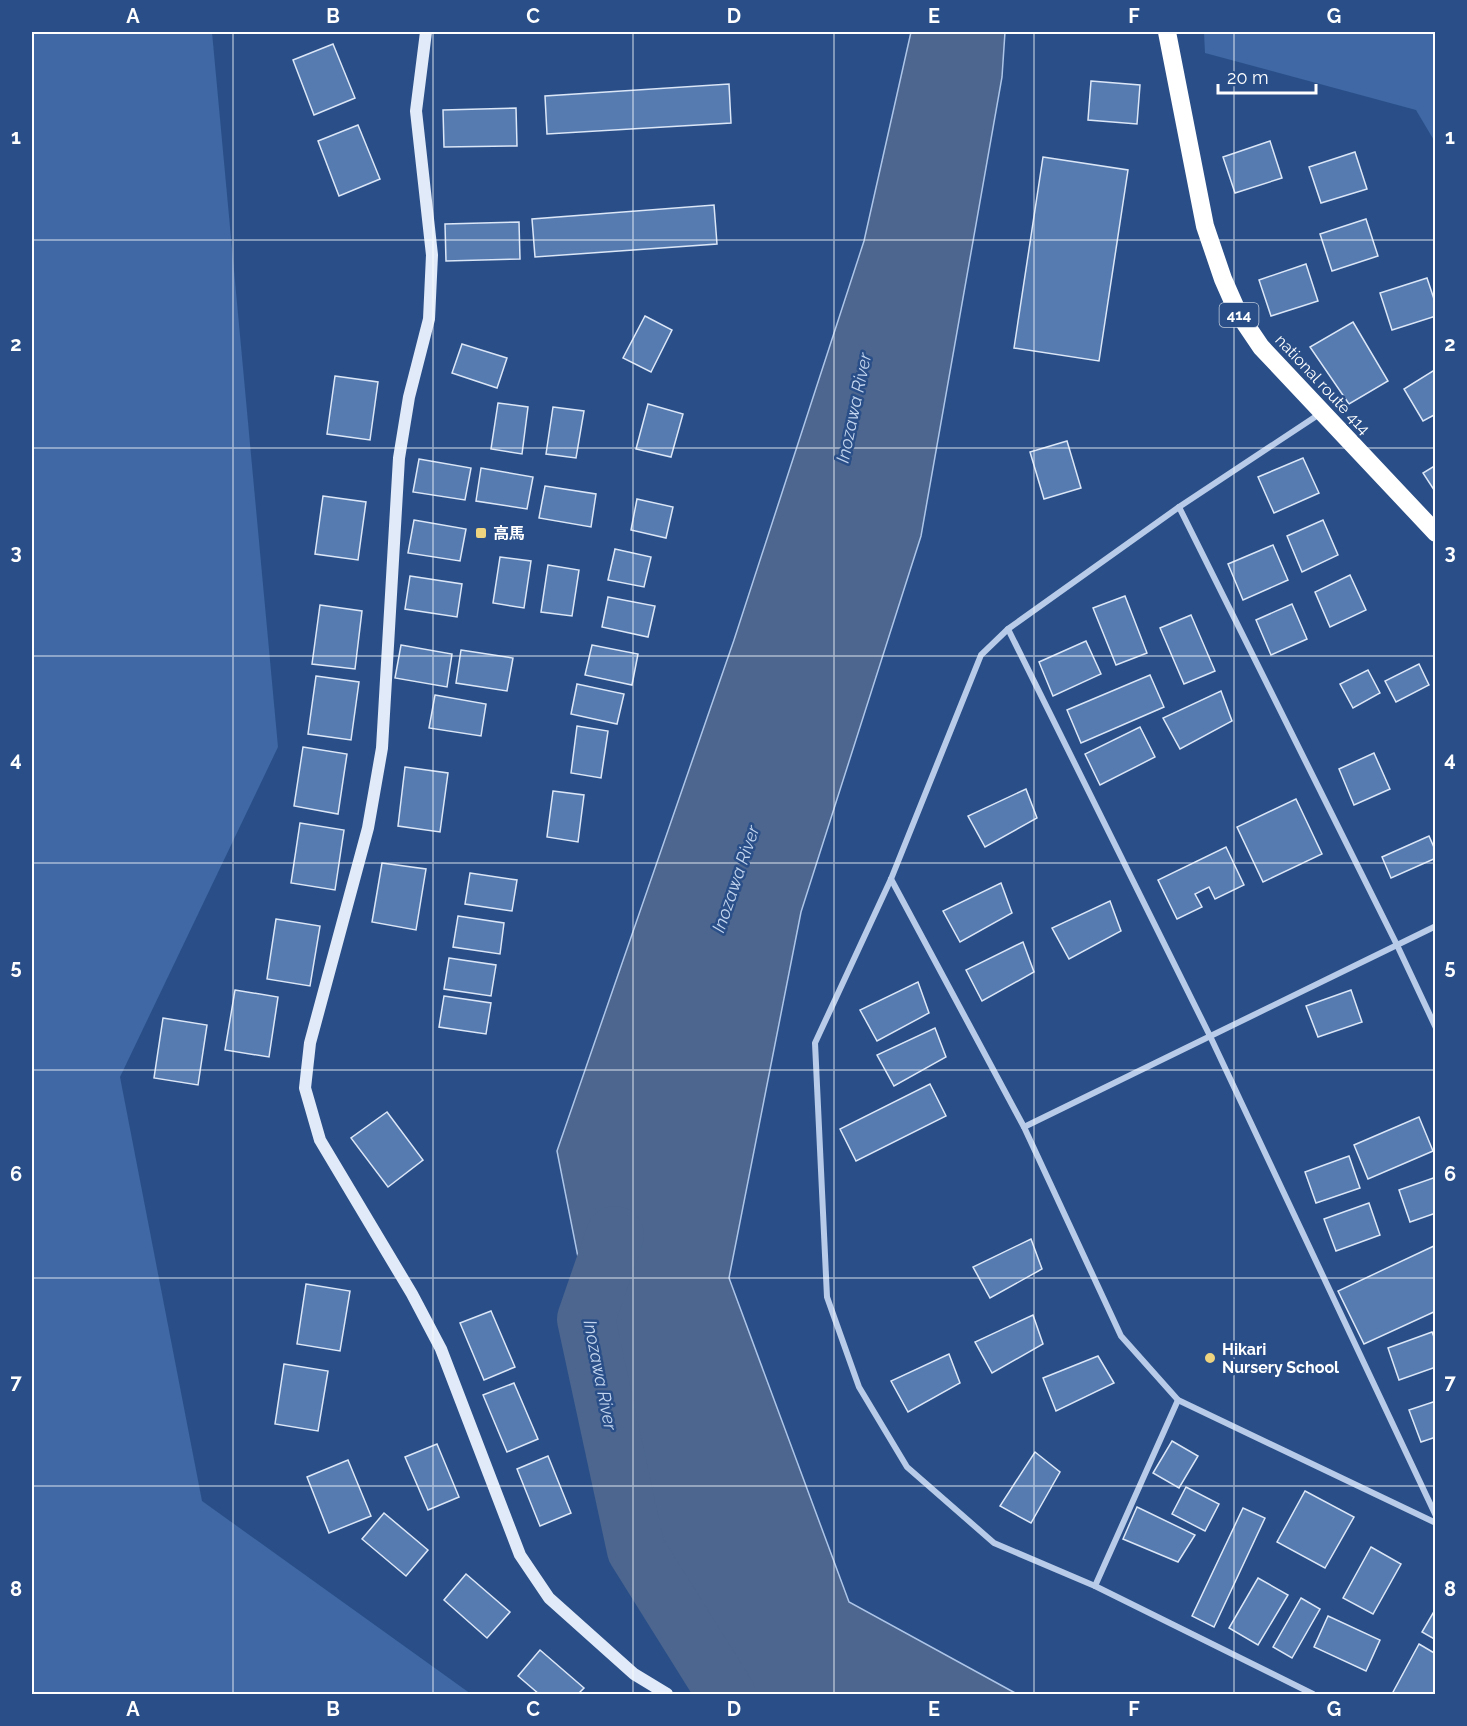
<svg xmlns="http://www.w3.org/2000/svg" width="1467" height="1726" font-family="Raleway,'Noto Sans JP',sans-serif">
<style>
.green{fill:#3f68a4}
.water{fill:#4c668f;stroke:#adc5e8;stroke-width:1.5}
.lines{fill:none;stroke-linecap:round;stroke-linejoin:round}
.river{stroke:#4c668f;stroke-width:58}
.building{fill:#567bb1;stroke:#dbe6f7;stroke-width:1.5}
.street{stroke:#b8cbe8;stroke-width:6}
.secondary{stroke:#e1eaf8;stroke-width:12}
.highway{stroke:#fff;stroke-width:18}
.grid{fill:none;stroke:#fff;stroke-width:1.5;stroke-opacity:0.55}
.poi-dot{fill:#eed47f;stroke:#2a4f88;stroke-width:2}
.labels{text-anchor:middle;stroke-width:5;stroke-linejoin:round;paint-order:stroke}
.shield{fill:#2a4f88;stroke:#bfcadb;stroke-width:1.5}
.shield-label{font-size:15px;font-weight:bold;fill:#fff}
.street-label{font-size:16px;fill:#fff;stroke:#2a4f88}
.poi-label{font-size:16px;font-weight:bold;fill:#fff;stroke:#2a4f88;text-anchor:start}
.water-label{font-size:18px;font-style:italic;fill:#c3d5ef;stroke:#2a4f88}
.neatline{fill:none;stroke:#fff;stroke-width:2}
.grid-label{font-size:20px;text-anchor:middle;font-weight:bold;fill:#fff}
</style>
<rect width="100%" height="100%" fill="#2a4f88"/>
<g class="green">
<polygon points="32,32 212,32 278,747 120,1077 202,1501 471,1694 32,1694"/>
<polygon points="1204,32 1435,32 1435,142 1416,110 1205,53"/>
</g>
<polygon class="water" points="911,32 1005,32 1002,77 921,536 801,912 729,1278 849,1602 1017,1694 739,1694 636,1550 557,1151 734,640 864,241"/>
<g class="lines">
<polyline class="river" points="615,1235 586,1319 636,1550 726,1694"/>
</g>
<g class="building">
<polygon points="333,44 355,98 314,115 293,60"/>
<polygon points="1091,81 1140,85 1137,124 1088,120"/>
<polygon points="729,84 731,123 547,134 545,96"/>
<polygon points="516,108 517,146 444,147 443,110"/>
<polygon points="358,125 380,179 339,196 318,141"/>
<polygon points="1270,141 1282,178 1235,193 1223,157"/>
<polygon points="1355,152 1367,189 1321,203 1309,167"/>
<polygon points="1043,157 1128,170 1099,361 1014,348"/>
<polygon points="714,205 717,244 535,257 532,219"/>
<polygon points="1366,219 1378,256 1332,271 1320,234"/>
<polygon points="519,222 520,259 446,261 445,224"/>
<polygon points="1306,264 1318,301 1271,316 1259,280"/>
<polygon points="1427,278 1436,305 1436,316 1392,330 1380,293"/>
<polygon points="645,316 672,330 651,372 623,358"/>
<polygon points="1353,322 1388,381 1349,404 1310,347"/>
<polygon points="462,344 507,358 497,388 452,373"/>
<polygon points="1436,369 1436,414 1423,421 1404,389"/>
<polygon points="335,376 378,382 370,440 327,434"/>
<polygon points="498,403 528,407 522,454 491,449"/>
<polygon points="648,404 683,414 671,457 636,449"/>
<polygon points="553,407 584,411 576,458 546,454"/>
<polygon points="1067,441 1081,488 1044,499 1030,452"/>
<polygon points="1303,458 1319,493 1274,513 1258,477"/>
<polygon points="419,459 471,468 465,500 413,492"/>
<polygon points="1436,465 1436,493 1423,473"/>
<polygon points="481,468 533,477 527,509 476,501"/>
<polygon points="545,486 596,494 591,527 539,518"/>
<polygon points="323,496 366,502 358,560 315,554"/>
<polygon points="637,499 673,507 666,538 631,530"/>
<polygon points="414,520 466,529 460,561 408,553"/>
<polygon points="1323,520 1338,555 1302,572 1287,536"/>
<polygon points="1273,545 1288,580 1243,600 1228,564"/>
<polygon points="615,549 651,557 644,587 608,580"/>
<polygon points="500,557 531,561 524,608 493,603"/>
<polygon points="548,565 579,570 572,616 541,612"/>
<polygon points="1350,575 1366,610 1330,627 1315,592"/>
<polygon points="410,576 462,584 457,617 405,609"/>
<polygon points="1125,596 1147,653 1116,665 1093,608"/>
<polygon points="608,597 655,606 648,637 602,627"/>
<polygon points="1292,604 1307,639 1271,655 1256,620"/>
<polygon points="320,605 362,611 355,669 312,664"/>
<polygon points="1191,615 1215,671 1184,684 1160,628"/>
<polygon points="1086,641 1101,674 1053,696 1039,662"/>
<polygon points="401,645 452,654 447,687 395,678"/>
<polygon points="592,645 638,654 632,685 585,675"/>
<polygon points="461,650 513,658 507,691 456,683"/>
<polygon points="1419,664 1429,685 1396,702 1385,681"/>
<polygon points="1368,670 1380,693 1353,708 1340,684"/>
<polygon points="1150,675 1164,707 1081,743 1067,710"/>
<polygon points="316,676 359,682 351,740 308,734"/>
<polygon points="577,684 624,694 617,724 571,714"/>
<polygon points="1221,691 1232,721 1180,749 1163,718"/>
<polygon points="435,695 486,704 481,736 429,728"/>
<polygon points="577,726 608,731 601,778 571,773"/>
<polygon points="1140,727 1155,757 1100,785 1085,754"/>
<polygon points="303,747 347,754 338,814 294,806"/>
<polygon points="1374,753 1390,789 1354,805 1339,769"/>
<polygon points="405,767 448,773 440,832 398,826"/>
<polygon points="1026,789 1037,818 985,847 968,816"/>
<polygon points="553,791 584,795 578,842 547,837"/>
<polygon points="1296,799 1322,854 1263,882 1237,827"/>
<polygon points="300,823 344,830 335,890 291,883"/>
<polygon points="1429,836 1436,852 1436,858 1391,878 1382,857"/>
<polygon points="1226,847 1244,885 1215,899 1209,887 1195,894 1202,907 1177,919 1158,880"/>
<polygon points="382,863 426,869 416,930 372,922"/>
<polygon points="470,873 517,880 512,911 465,904"/>
<polygon points="1001,883 1012,913 960,942 943,911"/>
<polygon points="1110,901 1121,931 1069,959 1052,928"/>
<polygon points="458,916 504,923 500,954 453,947"/>
<polygon points="276,919 320,926 310,986 267,979"/>
<polygon points="1023,942 1034,972 982,1001 966,970"/>
<polygon points="449,958 496,965 491,996 444,989"/>
<polygon points="918,982 929,1013 877,1041 860,1010"/>
<polygon points="235,990 278,997 269,1057 225,1050"/>
<polygon points="1351,990 1362,1022 1318,1037 1306,1006"/>
<polygon points="444,996 491,1003 486,1034 439,1027"/>
<polygon points="163,1018 207,1025 198,1085 154,1078"/>
<polygon points="935,1028 946,1057 894,1086 877,1055"/>
<polygon points="930,1084 946,1116 856,1161 840,1129"/>
<polygon points="387,1112 423,1160 388,1187 351,1138"/>
<polygon points="1419,1117 1433,1151 1368,1179 1354,1145"/>
<polygon points="1349,1156 1360,1188 1316,1203 1305,1172"/>
<polygon points="1436,1177 1436,1213 1410,1222 1399,1190"/>
<polygon points="1369,1203 1380,1235 1336,1251 1324,1219"/>
<polygon points="1031,1239 1042,1269 990,1298 973,1267"/>
<polygon points="1436,1245 1436,1311 1364,1344 1338,1291"/>
<polygon points="306,1284 350,1291 340,1351 297,1344"/>
<polygon points="491,1311 515,1367 484,1380 460,1323"/>
<polygon points="1033,1315 1043,1344 992,1373 975,1342"/>
<polygon points="1432,1332 1436,1342 1436,1367 1399,1380 1388,1348"/>
<polygon points="949,1354 960,1383 908,1412 891,1381"/>
<polygon points="1098,1356 1114,1383 1056,1411 1043,1378"/>
<polygon points="284,1364 328,1371 318,1431 275,1424"/>
<polygon points="514,1383 538,1439 507,1452 483,1395"/>
<polygon points="1436,1401 1436,1437 1421,1442 1409,1410"/>
<polygon points="1172,1441 1198,1456 1179,1488 1153,1473"/>
<polygon points="437,1444 459,1497 428,1510 405,1457"/>
<polygon points="1035,1452 1060,1472 1031,1523 1000,1506"/>
<polygon points="548,1456 571,1513 540,1526 517,1469"/>
<polygon points="348,1460 371,1516 329,1533 307,1477"/>
<polygon points="1186,1487 1219,1504 1205,1531 1172,1514"/>
<polygon points="1305,1491 1354,1517 1325,1568 1277,1542"/>
<polygon points="1137,1507 1195,1535 1178,1562 1123,1539"/>
<polygon points="1243,1508 1265,1518 1214,1627 1192,1616"/>
<polygon points="384,1513 428,1550 406,1576 362,1539"/>
<polygon points="1371,1547 1401,1564 1373,1614 1343,1598"/>
<polygon points="466,1574 510,1612 487,1638 444,1600"/>
<polygon points="1258,1578 1288,1595 1258,1645 1229,1628"/>
<polygon points="1301,1598 1320,1609 1292,1658 1273,1647"/>
<polygon points="1436,1608 1436,1640 1422,1632"/>
<polygon points="1328,1616 1380,1640 1366,1671 1314,1647"/>
<polygon points="1419,1644 1436,1654 1436,1694 1392,1694"/>
<polygon points="540,1650 584,1688 578,1694 539,1694 518,1676"/>
</g>
<g class="lines">
<g class="street">
<polyline points="1179,507 1397,945 1436,1028"/>
<polyline points="1008,629 1210,1036 1436,1516"/>
<polyline points="891,879 1024,1127 1121,1336 1178,1400 1436,1523"/>
<polyline points="1024,1127 1436,926"/>
<polyline points="1095,1586 1178,1400"/>
<polyline points="1313,1694 1095,1586 994,1543 907,1467 859,1387 827,1297 815,1043 891,879 981,655 1008,629 1179,507 1321,413"/>
</g>
<polyline class="secondary" points="426,32 416,111 432,255 429,319 409,397 399,458 382,748 368,828 310,1043 305,1088 320,1140 412,1294 441,1349 520,1555 549,1598 634,1674 667,1694"/>
<polyline class="highway" points="1167,32 1205,226 1223,279 1238,313 1261,347 1436,533"/>
</g>
<path class="grid" d="M233 32V1694M433 32V1694M633 32V1694M834 32V1694M1034 32V1694M1234 32V1694M32 240H1436M32 448H1436M32 656H1436M32 863H1436M32 1070H1436M32 1278H1436M32 1486H1436"/>
<g class="poi-dot">
<rect x="475" y="527" width="12" height="12" rx="3"/>
<circle cx="1210" cy="1358" r="6"/>
</g>
<g class="labels">
<rect class="shield" x="1219.5" y="303" width="39" height="24" rx="4.5"/>
<g class="shield-label">
<text x="1239" y="320">414</text>
</g>
<g class="street-label">
<text transform="translate(1323 384) rotate(47)" y="6">national route 414</text>
</g>
<g class="poi-label">
<text x="493" y="539">高馬</text>
<text x="1222" y="1355">Hikari<tspan x="1222" dy="18">Nursery School</tspan></text>
</g>
<g class="water-label">
<text transform="translate(854 408) rotate(-78)" y="6">Inozawa River</text>
<text transform="translate(736 879) rotate(-71)" y="6">Inozawa River</text>
<text transform="translate(600 1375) rotate(79)" y="6">Inozawa River</text>
</g>
</g>
<rect width="1467" height="1726" fill="none" stroke="#2a4f88" stroke-width="66"/>
<path d="M1218 84v9h98v-9" fill="none" stroke="#ffffff" stroke-width="3"/>
<text x="1227" y="84" font-size="18" fill="#ffffff" stroke="#2a4f88" stroke-width="4.5" paint-order="stroke">20 m</text>
<rect x="33" y="33" width="1401" height="1660" class="neatline"/>
<g class="grid-label">
<text x="133" y="23">A</text>
<text x="333" y="23">B</text>
<text x="533" y="23">C</text>
<text x="734" y="23">D</text>
<text x="934" y="23">E</text>
<text x="1134" y="23">F</text>
<text x="1334" y="23">G</text>
<text x="16" y="144">1</text>
<text x="1450" y="144">1</text>
<text x="16" y="351">2</text>
<text x="1450" y="351">2</text>
<text x="16" y="559">3</text>
<text x="1450" y="559">3</text>
<text x="16" y="766">4</text>
<text x="1450" y="766">4</text>
<text x="16" y="974">5</text>
<text x="1450" y="974">5</text>
<text x="16" y="1181">6</text>
<text x="1450" y="1181">6</text>
<text x="16" y="1389">7</text>
<text x="1450" y="1389">7</text>
<text x="16" y="1596">8</text>
<text x="1450" y="1596">8</text>
<text x="133" y="1716">A</text>
<text x="333" y="1716">B</text>
<text x="533" y="1716">C</text>
<text x="734" y="1716">D</text>
<text x="934" y="1716">E</text>
<text x="1134" y="1716">F</text>
<text x="1334" y="1716">G</text>
</g>
</svg>
